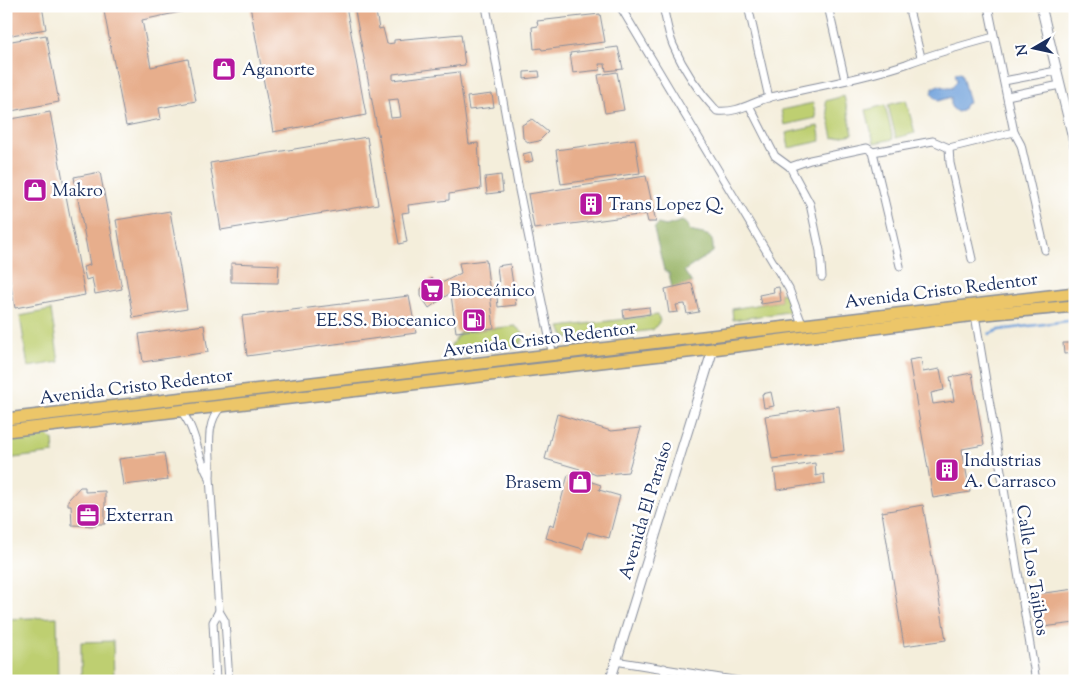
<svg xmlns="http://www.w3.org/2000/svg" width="1081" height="687" font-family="'Sorts Mill Goudy',serif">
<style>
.green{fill:#becf71;stroke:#6c7f68}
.forest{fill:#96b263;stroke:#587060}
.water{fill:#71a2db;stroke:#46689c}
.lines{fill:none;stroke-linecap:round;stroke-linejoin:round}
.stream{stroke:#71a2db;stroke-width:2.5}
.building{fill:#e7ae8c;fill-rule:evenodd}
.minor-casing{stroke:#888e9c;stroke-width:9}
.tertiary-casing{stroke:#888e9c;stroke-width:11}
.trunk-casing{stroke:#888e9c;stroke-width:14}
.minor{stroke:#fff;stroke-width:7}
.tertiary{stroke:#fff;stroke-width:9}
.trunk{stroke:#ecc669;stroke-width:11}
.labels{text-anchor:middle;stroke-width:5;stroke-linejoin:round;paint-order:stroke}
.poi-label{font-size:18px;fill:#1b2f5e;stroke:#fff;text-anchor:start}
.street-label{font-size:18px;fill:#1b2f5e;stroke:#fff}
</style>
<rect width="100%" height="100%" fill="#fff"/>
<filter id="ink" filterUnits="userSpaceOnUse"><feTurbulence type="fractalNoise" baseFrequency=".02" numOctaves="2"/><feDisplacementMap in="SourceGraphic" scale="10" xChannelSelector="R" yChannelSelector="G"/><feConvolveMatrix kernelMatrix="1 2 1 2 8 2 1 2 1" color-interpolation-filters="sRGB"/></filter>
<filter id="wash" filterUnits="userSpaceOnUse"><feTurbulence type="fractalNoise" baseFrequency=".0096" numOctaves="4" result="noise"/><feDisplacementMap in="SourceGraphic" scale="20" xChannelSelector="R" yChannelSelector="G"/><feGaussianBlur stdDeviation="1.12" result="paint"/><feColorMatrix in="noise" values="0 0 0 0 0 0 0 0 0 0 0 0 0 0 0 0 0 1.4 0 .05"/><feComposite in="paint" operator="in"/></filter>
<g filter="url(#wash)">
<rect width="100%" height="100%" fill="#f4eedb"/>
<g class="green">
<polygon points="844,96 853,134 833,138 825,101"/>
<polygon points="906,100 915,133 896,138 888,105"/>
<polygon points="813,103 816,118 784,125 781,110"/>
<polygon points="885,105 893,139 874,143 866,110"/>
<polygon points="818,126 821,141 789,148 786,133"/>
<polygon points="780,293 788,294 794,311 733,320 732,309 781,301"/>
<polygon points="1075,298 1075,300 6,427 6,425"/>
<polygon points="51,310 59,362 28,367 20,316"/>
<polygon points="658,315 660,321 653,330 573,340 563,334 560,327"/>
<polygon points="515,326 524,334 524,338 518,347 456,355 450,347 461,332"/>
<polygon points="48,435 53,440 54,453 6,459 6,441"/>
<polygon points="57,617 58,681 6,681 6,619"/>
<polygon points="113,641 114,681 81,681 81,642"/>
</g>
<path class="forest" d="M682 221 688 225 690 231C706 236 714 231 713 252L684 271 692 283 672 288 669 273 664 270 654 229 658 224 666 226Z"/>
<polygon class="water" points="961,72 969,103 965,104 962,111 957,112 951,107 951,97 938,101 931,93 934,87 939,85 946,88 952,88 957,81 955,73"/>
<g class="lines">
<polyline class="stream" points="989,334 999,330 1075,320"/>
</g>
<g id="blocks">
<g class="building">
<polygon points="6,6 42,6 46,29 6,36"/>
<polygon points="103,6 209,6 142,20 151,67 188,59 196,101 159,108 161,119 126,126"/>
<polygon points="250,6 346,6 366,115 273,132"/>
<path d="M354 6H375L379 29 383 28 387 44 394 43V40L461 34 465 65 393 74V80L459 72 469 144 478 143 481 189 449 194V200L408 205 409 212 402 213 407 242 399 244ZM398 99 401 117 391 118 388 100Z"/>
<polygon points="600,14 605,42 542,50 541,48 534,49 532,27 538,26 537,21"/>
<polygon points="46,35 59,102 6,112 6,42"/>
<polygon points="618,47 623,69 606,71 605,64 599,64 600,70 573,73 570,53"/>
<polygon points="539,71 540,77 524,79 524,72"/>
<polygon points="617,72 624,110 605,113 598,75"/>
<polygon points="492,94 494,107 469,110 467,97"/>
<polygon points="50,112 85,295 15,308 6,260 6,120"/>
<polygon points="532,119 548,132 539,141 529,143 523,138 522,125"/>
<polygon points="367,137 378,204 221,230 210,163"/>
<polygon points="635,139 640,173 561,184 556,150"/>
<polygon points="531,152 533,161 525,163 523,154"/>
<polygon points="100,172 122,289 95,294 92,278 86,280 83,267 90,265 74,177"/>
<polygon points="501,175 503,192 487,194 485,177"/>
<polygon points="646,176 656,222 648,222 646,214 534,229 528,194"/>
<polygon points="170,211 187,309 133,318 116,220"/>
<polygon points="486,260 494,328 456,332 451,295 464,293 463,284 429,308 421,296 421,289 432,278 438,285 461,273 459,263"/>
<polygon points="231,263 279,265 278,283 231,282"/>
<polygon points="510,264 516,305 498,307 496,286 499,284 497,266"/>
<polygon points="692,283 699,312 687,314 685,304 676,305 678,312 669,313 665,289"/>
<polygon points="779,287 781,301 761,304 759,295 774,292 773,288"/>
<polygon points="409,296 416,333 247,356 242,316"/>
<polygon points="649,307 650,314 624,318 623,310"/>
<polygon points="204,325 208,352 143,362 139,334"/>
<polygon points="1063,343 1075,343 1075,353 1064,354"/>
<polygon points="921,358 923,372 940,369 944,390 931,393 933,404 954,401 950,377 972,373 984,445 962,449 970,492 933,498 909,360"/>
<polygon points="771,392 774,406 764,408 762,394"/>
<polygon points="839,406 844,451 772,459 765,416"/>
<polygon points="557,414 611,431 641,428 628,472 596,475 589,472 586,480 601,485 599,490 620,496 609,538 588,532 583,549 546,538 550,524 554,526 568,475 577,477 580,469 545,459"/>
<polygon points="164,453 168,480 123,485 119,459"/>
<polygon points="815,463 816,476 824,474 825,483 777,490 774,469"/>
<polygon points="80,487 85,487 85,492 105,491 105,524 96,524 96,526 72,525 71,505 68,505 68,500"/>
<polygon points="923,505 946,640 904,646 882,512"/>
<polygon points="1075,589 1075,623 1035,628 1029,595"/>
</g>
</g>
</g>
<g filter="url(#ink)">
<use href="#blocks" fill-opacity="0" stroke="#888e9c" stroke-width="1"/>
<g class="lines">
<g class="minor-casing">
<g id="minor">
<polyline points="486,6 519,190 553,356"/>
<polyline points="620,6 789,289 802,324"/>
<path d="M663 6C666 19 668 33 673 45 683 68 700 93 717 111 740 113 751 102 771 97 816 86 863 79 906 64 935 53 964 45 994 37"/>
<polyline points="748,6 769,98"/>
<polyline points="828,6 845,80"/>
<polyline points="908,6 921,57"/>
<polyline points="988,6 1014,132 1021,145 1045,250"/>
<polyline points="1004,81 1056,71"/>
<polyline points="1007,96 1060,85"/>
<polyline points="750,107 775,156 790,167 810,204 820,251 822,277"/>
<polyline points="949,148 950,163 972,259"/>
<polyline points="873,152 900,266"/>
<polyline points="790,167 810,160 867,148 873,152 933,141 949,148 1014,132"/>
<polyline points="975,315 1036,681"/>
<path d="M221 407C203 426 212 453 210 477L219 611 225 621 229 681"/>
<path d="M180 410C197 429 196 455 209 477"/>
<polyline points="615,661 739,681"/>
<polyline points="664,668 666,681"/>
<polyline points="216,681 213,622 219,611"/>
</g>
</g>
<g class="tertiary-casing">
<g id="tertiary">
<polyline points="1041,6 1075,146"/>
<polyline points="610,681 713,349"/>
</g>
</g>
<g class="trunk-casing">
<g id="trunk">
<polyline points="6,419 1075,293"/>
<polyline points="6,431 713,349 975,315 1075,306"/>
</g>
</g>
<use href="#minor" class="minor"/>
<use href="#tertiary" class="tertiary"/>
<use href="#trunk" class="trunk"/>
</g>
</g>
<defs>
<g id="shop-square" transform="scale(1.25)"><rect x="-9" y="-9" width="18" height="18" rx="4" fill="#b5179e" stroke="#fff"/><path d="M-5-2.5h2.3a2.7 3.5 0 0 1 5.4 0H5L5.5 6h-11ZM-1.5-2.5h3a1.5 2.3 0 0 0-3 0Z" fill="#fff"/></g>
<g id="building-square" transform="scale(1.25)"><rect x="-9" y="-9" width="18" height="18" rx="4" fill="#b5179e" stroke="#fff"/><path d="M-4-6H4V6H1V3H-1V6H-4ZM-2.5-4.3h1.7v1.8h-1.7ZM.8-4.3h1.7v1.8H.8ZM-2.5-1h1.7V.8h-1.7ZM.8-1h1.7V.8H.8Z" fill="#fff"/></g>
<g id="supermarket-square" transform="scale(1.25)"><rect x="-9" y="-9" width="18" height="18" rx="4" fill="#b5179e" stroke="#fff"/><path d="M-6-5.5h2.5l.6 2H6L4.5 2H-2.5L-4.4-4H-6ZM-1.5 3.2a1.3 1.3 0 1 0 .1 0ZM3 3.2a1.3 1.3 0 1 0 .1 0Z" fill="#fff"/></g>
<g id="fuel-square" transform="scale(1.25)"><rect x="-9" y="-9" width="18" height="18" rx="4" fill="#b5179e" stroke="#fff"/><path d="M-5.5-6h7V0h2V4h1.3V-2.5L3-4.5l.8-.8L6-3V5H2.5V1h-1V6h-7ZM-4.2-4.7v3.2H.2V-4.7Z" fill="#fff"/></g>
<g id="office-square" transform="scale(1.25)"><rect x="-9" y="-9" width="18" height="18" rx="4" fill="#b5179e" stroke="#fff"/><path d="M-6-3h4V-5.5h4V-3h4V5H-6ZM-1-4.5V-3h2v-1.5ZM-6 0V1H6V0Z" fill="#fff"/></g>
</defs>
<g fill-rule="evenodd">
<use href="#shop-square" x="224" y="69"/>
<use href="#shop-square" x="35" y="190"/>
<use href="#building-square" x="591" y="204"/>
<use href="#supermarket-square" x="432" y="290"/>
<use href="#fuel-square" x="474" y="320"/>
<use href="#building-square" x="947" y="470"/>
<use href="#shop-square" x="580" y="482"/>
<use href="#office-square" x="88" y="515"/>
</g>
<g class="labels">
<g class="poi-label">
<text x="242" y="75">Aganorte</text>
<text x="52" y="196">Makro</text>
<text x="608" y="210">Trans Lopez Q.</text>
<text x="450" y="296">Bioceánico</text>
<text x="456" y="326" text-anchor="end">EE.SS. Bioceanico</text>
<text x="964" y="466">Industrias<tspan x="964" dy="21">A. Carrasco</tspan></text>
<text x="562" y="488" text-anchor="end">Brasem</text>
<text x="106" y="521">Exterran</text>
</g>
<g class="street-label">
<text transform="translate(941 290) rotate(-7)" y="6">Avenida Cristo Redentor</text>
<text transform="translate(539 339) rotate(-7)" y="6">Avenida Cristo Redentor</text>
<text transform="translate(136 386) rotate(-7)" y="6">Avenida Cristo Redentor</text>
<text transform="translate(645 510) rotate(-73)" y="6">Avenida El Paraíso</text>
<text transform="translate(1033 570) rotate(81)" y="6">Calle Los Tajibos</text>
</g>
</g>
<rect width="1081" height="687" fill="none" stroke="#fff" stroke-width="25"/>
<g transform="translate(1034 48) rotate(261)" stroke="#ffffff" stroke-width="4" paint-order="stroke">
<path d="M0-4L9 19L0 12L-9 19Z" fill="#1b2f5e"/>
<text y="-8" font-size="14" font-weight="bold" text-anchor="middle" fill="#1b2f5e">N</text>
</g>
</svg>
